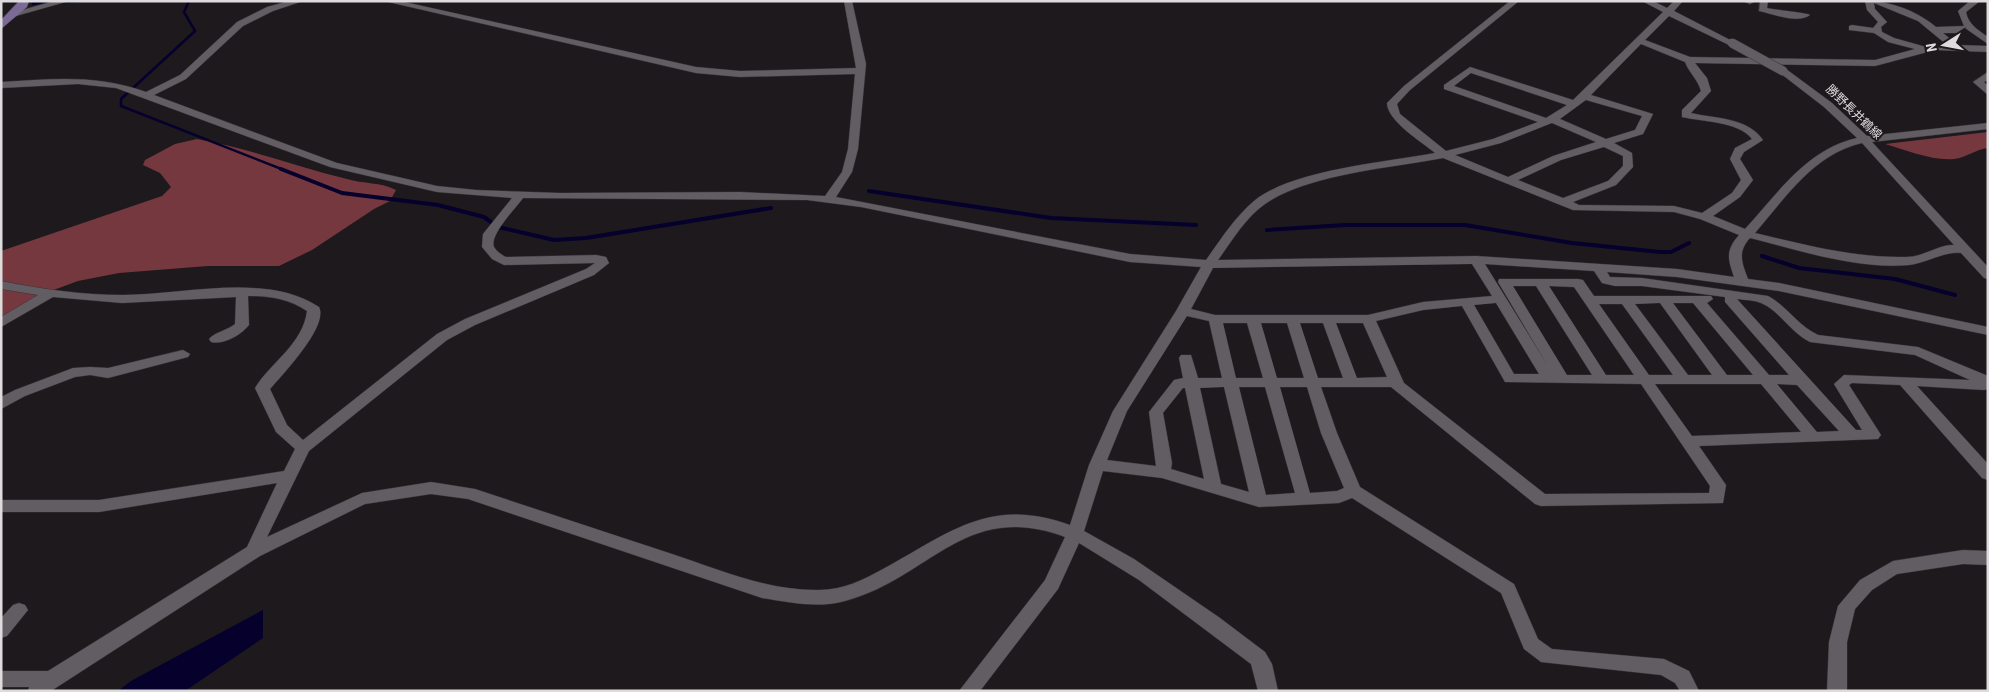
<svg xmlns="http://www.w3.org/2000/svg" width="1989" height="692" font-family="'Roboto Condensed','Noto Sans JP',sans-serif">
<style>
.forest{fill:#75383f}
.water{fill:#06002c}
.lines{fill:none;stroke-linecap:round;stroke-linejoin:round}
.stream-far1{stroke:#06002c;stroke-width:2.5}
.stream{stroke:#06002c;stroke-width:4}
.minor-casing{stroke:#373437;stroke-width:1}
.major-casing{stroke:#373437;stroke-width:1}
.minor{fill:#625d62;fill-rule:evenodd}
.major{fill:#7c6a96;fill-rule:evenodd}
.minor-bridge-casing{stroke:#373437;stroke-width:10;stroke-linecap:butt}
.minor-bridge{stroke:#625d62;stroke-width:9}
.labels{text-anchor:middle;stroke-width:4;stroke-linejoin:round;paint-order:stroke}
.far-street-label{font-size:12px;fill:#dedbdd;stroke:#1d191d}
</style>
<rect width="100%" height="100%" fill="#1d191d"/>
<g class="forest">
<path d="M1988 132V148C1976 149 1966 158 1954 159 1932 161 1906 150 1885 144Z"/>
<path d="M197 139C248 148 297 167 347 179 363 184 381 182 396 190L390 201 374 209 312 250 279 266H208L119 273 78 281 40 295 1 318V251L162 196 171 187 160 173 143 165 145 160 175 144Z"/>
</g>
<polygon class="water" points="263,610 263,638 185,691 118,691 131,681"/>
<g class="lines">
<g class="stream-far1">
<polyline points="34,1 33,4 51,1"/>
<polyline points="189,1 184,12 195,31 121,99 121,106 284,170"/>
<polyline points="63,2 78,1"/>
</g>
<g class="stream">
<polyline points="281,169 342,193 438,205 484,217 498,227 554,240 586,238 771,208"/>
<polyline points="869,191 1051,218 1196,225"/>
<polyline points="1267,230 1345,225 1465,225 1572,243 1660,252 1671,252 1689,243"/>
<polyline points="1762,256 1799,268 1895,279 1955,295"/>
</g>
<g class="minor-casing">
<g id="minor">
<polygon points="54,1 69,1 16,16 12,13"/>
<path d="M289 1H303L273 11 243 26 186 79 154 95 337 163 437 186 476 190 560 193 740 192 825 196 842 172 848 149 855 74 740 77 696 73 384 1H400L696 67 740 71 856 68 844 1H852L866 64 858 149 852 172 836 197 1130 254 1206 260C1221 239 1235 217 1254 201 1291 170 1387 162 1435 153 1422 142 1387 121 1387 103L1404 86 1510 1H1519L1410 90 1397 104 1400 114 1446 151 1493 139 1538 122 1444 89V85L1470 67 1573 100 1663 12 1642 1H1653L1667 8 1674 1H1683L1674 11 1736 43 1729 45 1669 16 1645 40 1690 57 1875 60 1915 49 1888 42 1874 33 1849 30V26L1852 25 1873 28 1878 22 1867 10 1865 1C1891 1 1917 11 1936 27L1964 26 1958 11 1970 1H1980L1966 12C1968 24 1978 30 1988 37V44L1965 28 1957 33H1943L1958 45 1988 46V52L1935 50 1875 66 1695 63 1707 78 1711 91 1691 113C1716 119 1747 117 1763 140L1744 152 1740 159 1753 180 1740 197 1713 216 1745 229C1778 193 1807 149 1857 138L1824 107 1780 73V69H1786L1832 103 1867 136 1988 123V129L1872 142 1988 267V279L1984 278 1961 253C1944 251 1927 263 1909 265 1859 270 1798 250 1750 238 1737 252 1742 263 1748 279L1779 283 1988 327V335L1779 291 1677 277 1607 272 1610 277 1642 278 1768 296C1787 306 1798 326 1818 335L1918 347 1988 376V389L1984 390 1917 386 1988 464V480L1982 478 1900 385 1852 383 1849 385 1881 435 1878 439 1699 446 1726 485 1723 503 1541 506 1535 504 1391 387H1321L1337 433 1360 487 1514 584 1538 639 1552 649 1664 659 1689 671 1699 691H1680L1675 683 1661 675 1541 662 1524 649 1501 593 1352 498 1339 503 1259 507 1162 478 1103 471 1084 531 1134 559 1220 618 1265 652 1272 664 1278 691H1258L1251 664 1139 580 1079 543 1058 589 980 691H959L1045 580 1065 537C963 499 929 581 841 602 815 608 788 602 762 598L468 499 431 494 365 504 260 556 51 691H28L29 687H1V671H48L247 547 277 483 99 512H1V500H99L284 471 295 449 276 432 255 388C271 362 303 344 307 311 289 299 270 296 248 296L249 325C241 335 224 345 211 342L209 339C215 332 228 330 235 324L236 297 122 303 53 297 1 327V317L38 295 1 289V281C41 289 82 295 123 295 184 295 266 272 319 307 329 326 282 375 270 389L287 425 303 440 437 334 465 319 586 269 595 263 504 265 492 259 482 247 483 234 512 198 437 192 330 167 116 88 78 84 1 88V82C53 79 96 74 146 92L180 75 237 22 267 7ZM1874 3 1918 21 1947 45 1926 47 1894 38 1882 32 1881 27 1887 22 1875 9ZM1641 44 1685 62C1689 73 1697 78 1701 91L1682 110V117C1703 122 1738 121 1752 139L1735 148 1730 159 1741 180 1732 193 1702 213 1674 206 1579 205 1573 202 1616 185 1633 167 1632 153 1614 143 1643 134 1653 114 1591 95ZM1471 73 1567 105 1546 118 1454 86ZM1586 100 1642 116 1635 130 1606 139 1560 119ZM1552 123 1596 142 1553 156 1508 177 1455 155 1501 143ZM1862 143 1954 245C1939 244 1924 257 1906 257 1855 258 1805 245 1755 233 1786 197 1814 154 1862 143ZM1604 147 1623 156V166L1608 181 1563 198 1518 180 1561 160ZM1443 158 1573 210 1674 212 1700 219 1739 235C1725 251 1728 259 1734 277L1677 269 1476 256 1218 260C1232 241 1245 218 1265 204 1308 174 1391 168 1443 158ZM523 198 807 200 861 207 1130 262 1201 267 1176 311 1113 411 1089 465 1070 525C989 496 950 533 883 569 863 580 843 590 819 590 767 591 718 569 669 553 604 532 539 510 475 489L431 482 362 493 267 537 309 451 447 340 475 325 594 275 609 263 606 257 596 255 506 257C502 255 497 252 494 247 489 235 516 208 523 198ZM1472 264 1492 296 1423 302 1368 315H1215L1191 309 1213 268ZM1485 264 1594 271 1602 283 1615 286H1642L1725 297V302L1789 375H1769L1707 303 1713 299 1711 296H1594L1583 280 1578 279H1499L1498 282 1548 366ZM1513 286H1536L1592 375H1567ZM1549 286 1574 287 1634 375H1606ZM1737 299C1745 300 1754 300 1761 303 1780 311 1791 333 1810 342L1915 355 1970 380 1844 375 1834 384 1862 430H1856ZM1496 303 1539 374H1514L1474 305ZM1660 303 1712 375H1688L1635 304ZM1673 303H1693L1753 375H1727ZM1599 304H1622L1673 375H1649ZM1462 306 1505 382 1641 384 1710 486 1709 493 1545 494 1404 383 1376 321 1423 310ZM1187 316 1209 321 1222 378H1198L1191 355H1181L1179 358 1183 378 1174 380 1149 412 1156 466 1107 460 1127 411ZM1223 323H1247L1263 378H1236ZM1261 323H1287L1304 378H1277ZM1300 323H1323L1343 378H1318ZM1336 323H1363L1387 377 1357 378ZM1655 384H1761L1801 432 1692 436ZM1777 384 1797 385 1839 431 1817 432ZM1224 387 1249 492 1221 484 1200 388ZM1239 387H1265L1295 493 1266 495ZM1280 387H1307L1321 433 1344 488 1337 491 1310 493ZM1183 388H1185L1204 479 1171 469 1172 463 1163 413Z"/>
<polygon points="1743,1 1754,1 1754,2 1750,4"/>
<path d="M1760 1H1768L1767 8C1775 10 1807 13 1810 15 1798 24 1773 14 1759 11Z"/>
<polygon points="1988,72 1988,80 1984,82 1988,86 1988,95 1973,82"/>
<polygon points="183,350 190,354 188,357 108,378 90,375 75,377 25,396 1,409 1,397 15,390 73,368 90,367 108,368"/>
<polygon points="1963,550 1988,551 1988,565 1963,564 1897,574 1872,590 1855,609 1847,642 1847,691 1827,691 1829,642 1838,606 1860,580 1893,561"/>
<polygon points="19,603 25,605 28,610 7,636 1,638 1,618 13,605"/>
</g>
</g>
<g class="major-casing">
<polygon id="major" points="19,1 29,1 27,7 1,29 1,20"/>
</g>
<use href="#minor" class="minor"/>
<use href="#major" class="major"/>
<g class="minor-bridge-casing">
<polyline id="minor-bridge" points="1732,43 1783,71"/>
</g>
<use href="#minor-bridge" class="minor-bridge"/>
</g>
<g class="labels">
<g class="far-street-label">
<text transform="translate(1854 112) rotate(44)" y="4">勝野長井鶴線</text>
</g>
</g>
<rect width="1989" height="692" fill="none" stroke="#dedbdd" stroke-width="5"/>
<g transform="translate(1944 45) rotate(259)" stroke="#1d191d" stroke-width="4" paint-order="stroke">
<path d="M0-4L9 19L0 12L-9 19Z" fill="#dedbdd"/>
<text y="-8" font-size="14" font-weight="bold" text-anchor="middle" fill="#dedbdd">N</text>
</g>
</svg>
